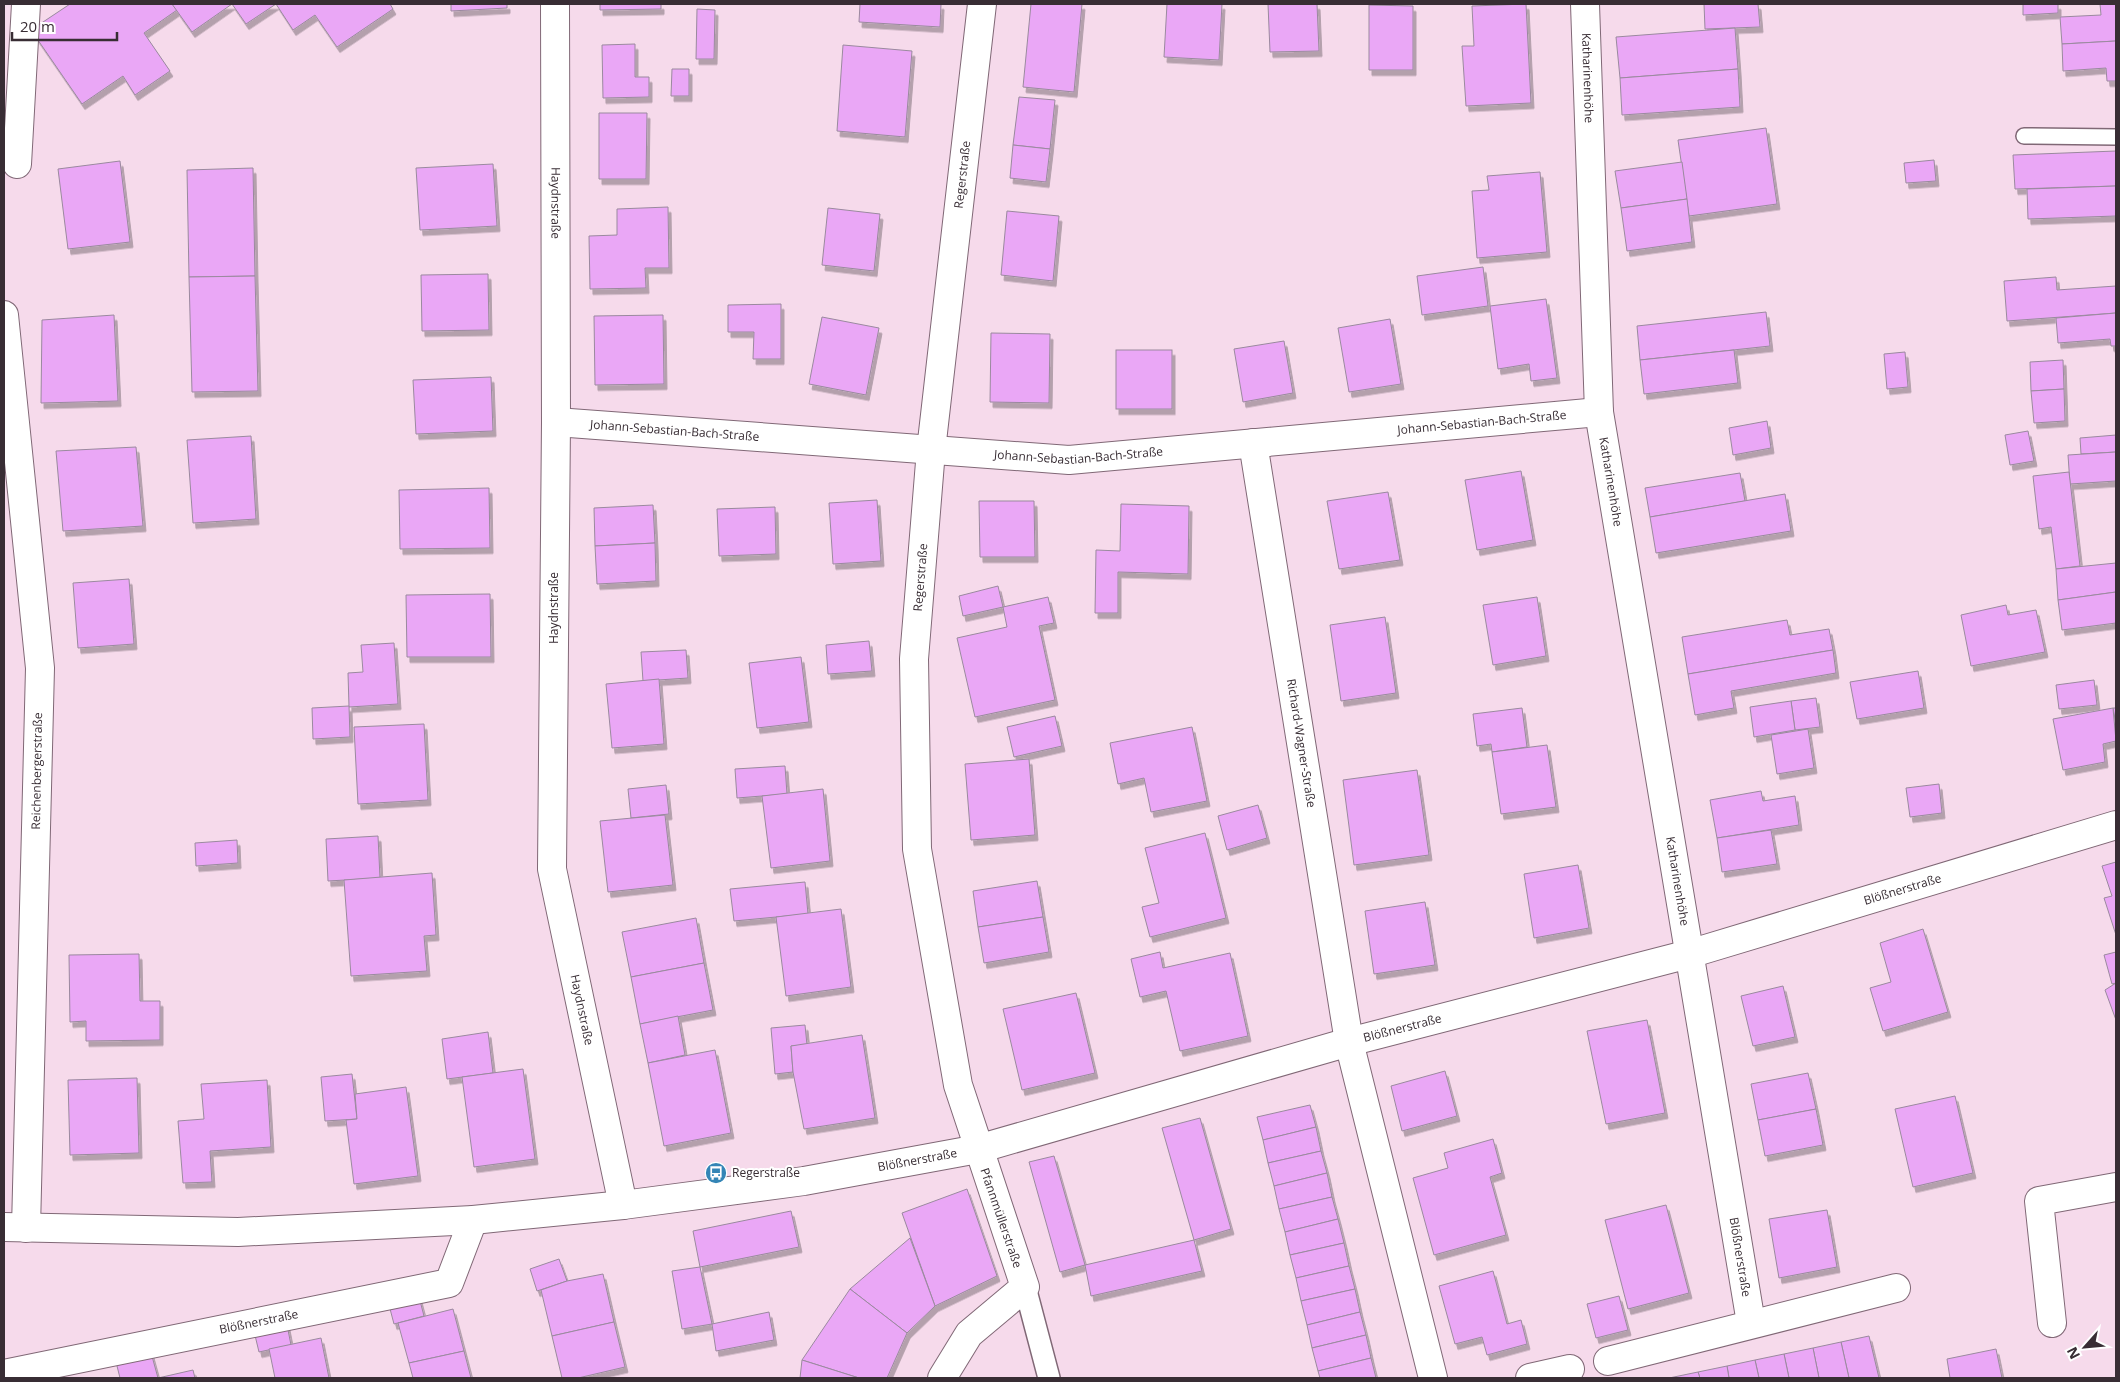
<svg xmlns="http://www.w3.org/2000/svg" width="2120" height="1382" font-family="'Open Sans',sans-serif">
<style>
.building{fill:#eaa7f6;stroke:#9a899e;filter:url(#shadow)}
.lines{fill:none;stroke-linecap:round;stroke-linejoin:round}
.service-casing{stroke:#806876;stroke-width:18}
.pedestrian-casing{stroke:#806876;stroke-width:24}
.minor-casing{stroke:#806876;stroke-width:30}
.tertiary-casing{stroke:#806876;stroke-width:30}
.service{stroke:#fff;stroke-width:15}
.pedestrian{stroke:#fff;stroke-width:21}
.minor{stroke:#fff;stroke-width:28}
.tertiary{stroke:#fff;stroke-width:28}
.labels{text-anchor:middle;stroke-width:4;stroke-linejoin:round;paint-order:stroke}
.street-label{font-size:12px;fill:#382d34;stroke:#fff}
.poi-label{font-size:12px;fill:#382d34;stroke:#fff;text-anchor:start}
</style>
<defs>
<filter id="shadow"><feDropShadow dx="3" dy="5.5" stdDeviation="0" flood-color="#0004"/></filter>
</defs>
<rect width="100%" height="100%" fill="#f6daeb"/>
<g class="building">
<polygon points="70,4 172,4 177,10 144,33 170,71 135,95 123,76 82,104 31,30"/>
<polygon points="172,4 276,4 246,24 232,4 192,32"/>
<polygon points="276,4 390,4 393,9 337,47 315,15 293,30"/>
<polygon points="451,4 507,4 507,8 451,11"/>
<polygon points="600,4 661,4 661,9 600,10"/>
<polygon points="860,4 941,4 940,27 859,22"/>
<polygon points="1031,4 1082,4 1074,92 1023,87"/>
<polygon points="1167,4 1222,4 1219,60 1164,57"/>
<polygon points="1268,4 1317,4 1319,51 1270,52"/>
<polygon points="1526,4 1531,103 1466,106 1462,46 1474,46 1472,6"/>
<polygon points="1704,4 1758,4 1760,27 1705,29"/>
<polygon points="2023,4 2058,4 2058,13 2023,15"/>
<polygon points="2100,4 2116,4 2116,41 2062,44 2060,17 2101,15"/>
<polygon points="1369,5 1413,6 1413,70 1369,70"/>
<polygon points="697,9 715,10 714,59 696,59"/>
<polygon points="1735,28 1738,69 1620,78 1616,37"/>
<polygon points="2116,41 2116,81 2107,81 2106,68 2063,71 2062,44"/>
<polygon points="635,44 635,77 649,77 649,97 603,98 602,45"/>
<polygon points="843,45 912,51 905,137 837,131"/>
<polygon points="672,69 689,69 689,96 671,96"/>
<polygon points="1738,69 1740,107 1622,115 1620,78"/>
<polygon points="1019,97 1055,100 1050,149 1013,145"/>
<polygon points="599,113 647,113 646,179 599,179"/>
<polygon points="1766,128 1777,204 1689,216 1678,140"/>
<polygon points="1013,145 1050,149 1046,182 1010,178"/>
<polygon points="2116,151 2116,186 2015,189 2013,155"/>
<polygon points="1934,160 1936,181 1906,183 1904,163"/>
<polygon points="120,161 130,242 68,249 58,169"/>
<polygon points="1682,162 1687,199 1621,208 1615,171"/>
<polygon points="493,164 497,226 420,230 416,168"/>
<polygon points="253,168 255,276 189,277 187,170"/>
<polygon points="1540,172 1547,252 1477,258 1472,191 1489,190 1487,176"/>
<polygon points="2116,186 2116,216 2028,219 2027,189"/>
<polygon points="1687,199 1692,242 1627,251 1621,208"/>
<polygon points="668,207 669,268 645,268 646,288 590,289 589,236 617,235 617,209"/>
<polygon points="828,208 880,214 874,271 822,265"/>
<polygon points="1007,211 1059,216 1053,281 1001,275"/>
<polygon points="1483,267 1488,306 1422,315 1417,276"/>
<polygon points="488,274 489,330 422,331 421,275"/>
<polygon points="255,276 258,391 192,392 189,277"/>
<polygon points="2056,277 2057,290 2116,286 2116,313 2007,321 2004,281"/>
<polygon points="1546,299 1557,378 1531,381 1529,364 1498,369 1490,306"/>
<polygon points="781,304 781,359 753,359 754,332 728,332 728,305"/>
<polygon points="1766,312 1770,346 1640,360 1637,326"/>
<polygon points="2116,313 2116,346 2111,346 2110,339 2058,343 2056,318"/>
<polygon points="114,315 118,401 41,403 42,320"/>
<polygon points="663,315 664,384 595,385 594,316"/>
<polygon points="822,317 879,328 866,395 809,384"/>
<polygon points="1390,319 1401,384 1349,392 1338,328"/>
<polygon points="991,333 1050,334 1049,403 990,402"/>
<polygon points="1284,341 1293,393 1243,402 1234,349"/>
<rect x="1116" y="350" width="56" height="59"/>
<polygon points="1734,350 1738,383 1644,394 1640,360"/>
<polygon points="1905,352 1908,387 1887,389 1884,354"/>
<polygon points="2063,360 2064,389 2031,391 2030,362"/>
<polygon points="491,377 493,431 416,434 413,380"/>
<polygon points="2064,389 2065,421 2034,423 2031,391"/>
<polygon points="1767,421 1771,448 1733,455 1729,428"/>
<polygon points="2028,431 2034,461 2010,465 2005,435"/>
<polygon points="2116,435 2116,452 2081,454 2080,438"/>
<polygon points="251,436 256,519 193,523 187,440"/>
<polygon points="136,447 143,526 63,531 56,451"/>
<polygon points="2116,452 2116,481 2070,484 2068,455"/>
<polygon points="1521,471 1533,540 1477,550 1465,480"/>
<polygon points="2069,472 2080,566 2056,569 2051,527 2039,529 2033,476"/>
<polygon points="1740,473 1745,501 1650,517 1645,488"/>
<polygon points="489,488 490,548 400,549 399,490"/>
<polygon points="1388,492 1400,560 1339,569 1327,501"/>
<polygon points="1785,494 1791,531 1656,553 1650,517"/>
<polygon points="877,500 881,561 833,564 829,503"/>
<polygon points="979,501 1034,501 1035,557 980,557"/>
<polygon points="1121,504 1189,506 1188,574 1118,572 1118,613 1095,613 1096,550 1120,551"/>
<polygon points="653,505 655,543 595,546 594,508"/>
<polygon points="775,507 776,554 719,556 717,509"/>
<polygon points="655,543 656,581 597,584 595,546"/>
<polygon points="2116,563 2116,592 2058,600 2056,569"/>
<polygon points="129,579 134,644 78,648 73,583"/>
<polygon points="998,586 1003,607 963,616 959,596"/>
<polygon points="2116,592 2116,623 2062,630 2058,600"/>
<polygon points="490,594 491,657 407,657 406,595"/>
<polygon points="1048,597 1054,623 1039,626 1055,700 975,717 957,638 1007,627 1003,607"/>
<polygon points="1537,597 1546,656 1493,665 1483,605"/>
<polygon points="2006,605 2008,615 2036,610 2045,652 1971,666 1961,615"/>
<polygon points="1385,617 1396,693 1341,701 1330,625"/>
<polygon points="1787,620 1790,635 1829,629 1833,650 1688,674 1682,637"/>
<polygon points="869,641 872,671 828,674 826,645"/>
<polygon points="394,643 398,704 349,707 348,673 363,672 361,645"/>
<polygon points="686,650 688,678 643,681 641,652"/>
<polygon points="1833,650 1836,673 1731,691 1734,708 1695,715 1688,674"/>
<polygon points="801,657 809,722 757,728 749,663"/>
<polygon points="1918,671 1924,708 1857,719 1850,682"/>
<polygon points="659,679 664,744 612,748 606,684"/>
<polygon points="2094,680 2097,705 2059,709 2056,685"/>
<polygon points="1816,698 1820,727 1795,730 1791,701"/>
<polygon points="1791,701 1795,730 1754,737 1750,707"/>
<polygon points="349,706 350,737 313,739 312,708"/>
<polygon points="1522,708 1527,747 1492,752 1491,744 1477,746 1473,714"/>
<polygon points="2113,708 2116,708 2116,724"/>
<polygon points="2113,708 2116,741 2103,744 2105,762 2063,770 2053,719"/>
<polygon points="1055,716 1062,746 1014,757 1007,727"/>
<polygon points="424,724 428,800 358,804 354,727"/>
<polygon points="1192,727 1207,801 1151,812 1144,778 1118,784 1110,743"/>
<polygon points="1808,729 1814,768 1777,774 1771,735"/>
<polygon points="1547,745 1556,807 1501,814 1492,752"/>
<polygon points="1029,759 1035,835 971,840 965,764"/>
<polygon points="785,766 787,794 737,798 735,769"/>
<polygon points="1417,770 1429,855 1354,865 1343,780"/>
<polygon points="1939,784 1942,813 1910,817 1906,788"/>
<polygon points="666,785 669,814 631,818 628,789"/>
<polygon points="823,789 830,861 771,868 762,796"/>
<polygon points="1761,791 1763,801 1795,796 1799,825 1717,838 1710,800"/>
<polygon points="1258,805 1267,838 1227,850 1218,816"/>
<polygon points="665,815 673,885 608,892 600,821"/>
<polygon points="1771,830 1777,864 1722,872 1717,838"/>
<polygon points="1205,833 1226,918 1150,937 1142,907 1159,903 1145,848"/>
<polygon points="378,836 380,878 328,881 326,839"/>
<polygon points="237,840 238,863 196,866 195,843"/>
<polygon points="2116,862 2116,935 2104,898 2112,896 2102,866"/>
<polygon points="1578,865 1589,928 1534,938 1524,874"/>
<polygon points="432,873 436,935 424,936 427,971 351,976 344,880"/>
<polygon points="1037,881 1043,917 978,927 973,891"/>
<polygon points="805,882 808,914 734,921 730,889"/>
<polygon points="1425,902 1435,965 1374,974 1365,911"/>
<polygon points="841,909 851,987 786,996 776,917"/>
<polygon points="1043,917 1049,952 984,963 978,927"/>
<polygon points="696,918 704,963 631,977 622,932"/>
<polygon points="1923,929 1948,1012 1883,1031 1870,988 1891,982 1880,943"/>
<polygon points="1160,952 1163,968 1230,953 1248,1036 1180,1051 1166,991 1140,997 1131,959"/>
<polygon points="2116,952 2116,983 2112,984 2104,955"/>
<polygon points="139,954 140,1001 160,1001 160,1040 86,1041 86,1021 70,1022 69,955"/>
<polygon points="704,963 713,1010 640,1024 631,977"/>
<polygon points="2116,983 2116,1020 2105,990"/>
<polygon points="1783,986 1795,1037 1753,1046 1741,996"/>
<polygon points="1076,993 1095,1073 1022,1090 1003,1009"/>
<polygon points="678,1016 685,1055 648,1063 640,1024"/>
<polygon points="1647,1020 1665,1113 1606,1124 1587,1031"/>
<polygon points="805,1025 807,1045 791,1046 793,1072 775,1074 771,1028"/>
<polygon points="488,1032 493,1073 447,1079 442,1039"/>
<polygon points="862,1035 875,1118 804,1129 793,1072 791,1046"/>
<polygon points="715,1050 731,1133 664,1146 648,1063"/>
<polygon points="523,1069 535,1159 474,1167 462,1077"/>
<polygon points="1445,1071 1457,1116 1402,1131 1391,1086"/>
<polygon points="1808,1073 1816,1109 1758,1120 1751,1084"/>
<polygon points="352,1074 357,1119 325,1121 321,1077"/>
<polygon points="137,1078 139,1153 70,1155 68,1080"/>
<polygon points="267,1080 271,1147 210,1151 212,1182 183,1183 178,1121 204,1119 201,1084"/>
<polygon points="406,1087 418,1176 354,1184 346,1120 357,1119 355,1094"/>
<polygon points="1955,1096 1973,1173 1913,1187 1895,1109"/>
<polygon points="1310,1105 1316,1127 1263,1140 1257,1117"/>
<polygon points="1816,1109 1823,1145 1765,1156 1758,1120"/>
<polygon points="1200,1118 1231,1229 1194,1240 1162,1128"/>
<polygon points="1316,1127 1321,1151 1268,1163 1263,1140"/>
<polygon points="1493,1139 1502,1173 1490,1177 1506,1235 1434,1255 1413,1178 1448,1168 1444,1153"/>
<polygon points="1321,1151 1327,1173 1274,1186 1268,1163"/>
<polygon points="1054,1156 1085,1265 1060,1272 1029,1162"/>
<polygon points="1327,1173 1332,1197 1279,1209 1274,1186"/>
<polygon points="967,1189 997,1276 935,1306 902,1213"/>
<polygon points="1332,1197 1338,1219 1285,1232 1279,1209"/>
<polygon points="1666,1205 1689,1293 1628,1309 1605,1220"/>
<polygon points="1827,1210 1837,1267 1779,1278 1769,1219"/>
<polygon points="791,1211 799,1247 700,1267 693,1231"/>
<polygon points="1338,1219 1344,1243 1290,1255 1285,1232"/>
<polygon points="910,1238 935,1306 907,1333 850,1289"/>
<polygon points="1194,1240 1202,1271 1091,1296 1085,1265"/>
<polygon points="1344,1243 1349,1266 1296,1278 1290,1255"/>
<polygon points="559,1259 567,1281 537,1291 530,1269"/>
<polygon points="1349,1266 1355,1289 1301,1301 1296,1278"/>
<polygon points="700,1267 712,1324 682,1329 672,1271"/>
<polygon points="1493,1271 1507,1324 1521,1320 1527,1344 1487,1355 1482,1337 1455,1344 1439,1286"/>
<polygon points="603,1274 614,1322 552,1336 541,1290 567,1281"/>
<polygon points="850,1289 907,1333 887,1378 859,1378 802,1360"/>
<polygon points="1355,1289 1360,1312 1307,1325 1301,1301"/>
<polygon points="1619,1296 1628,1330 1596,1338 1587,1304"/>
<polygon points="419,1297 424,1316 394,1324 389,1305"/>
<polygon points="453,1309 464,1351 409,1363 398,1323"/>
<polygon points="769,1312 774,1340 716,1351 712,1324"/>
<polygon points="1360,1312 1366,1335 1312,1348 1307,1325"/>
<polygon points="286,1320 291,1345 259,1352 253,1327"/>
<polygon points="614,1322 625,1367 578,1378 562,1378 552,1336"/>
<polygon points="1366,1335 1371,1358 1318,1371 1312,1348"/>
<polygon points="1869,1336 1879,1378 1849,1378 1841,1342"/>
<polygon points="321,1338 329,1378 275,1378 269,1349"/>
<polygon points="1841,1342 1849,1378 1819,1378 1813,1348"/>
<polygon points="1813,1348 1819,1378 1789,1378 1784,1354"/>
<polygon points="150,1349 158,1378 120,1378 115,1358"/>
<polygon points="1996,1349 2002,1378 1950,1378 1947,1359"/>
<polygon points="464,1351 471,1378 413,1378 409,1363"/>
<polygon points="1784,1354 1789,1378 1759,1378 1755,1360"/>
<polygon points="1371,1358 1376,1378 1320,1378 1318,1371"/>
<polygon points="802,1360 859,1378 800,1378"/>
<polygon points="1755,1360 1759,1378 1729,1378 1727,1366"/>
<polygon points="1727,1366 1729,1378 1700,1378 1698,1372"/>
<polygon points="193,1370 195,1378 157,1378 158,1378"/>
<polygon points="1698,1372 1700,1378 1669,1378"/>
</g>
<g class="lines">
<g class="service-casing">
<polyline id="service" points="2024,136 2116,137"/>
</g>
<g class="pedestrian-casing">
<polyline id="pedestrian" points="1025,1287 1049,1378"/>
</g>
<g class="minor-casing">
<g id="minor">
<path id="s1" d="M555 4 556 422 552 869 623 1205"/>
<path id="s2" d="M1585 4 1599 412 1751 1323"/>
<polyline points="17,164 26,4"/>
<polyline points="4,315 40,668 26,1228"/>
<path id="s3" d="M556 422 1069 460 1599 412"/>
<path id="s4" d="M1253 443 1349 1042 1433 1378"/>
<polyline points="2052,1323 2039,1201 2116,1187"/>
<polyline points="1608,1361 1896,1288"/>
<path id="s5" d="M4 1374 449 1283 473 1220"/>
<path id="s6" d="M942 1378 969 1334 1025 1287 958 1085 917 849 914 659 931 450 982 4"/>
<polyline points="1530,1378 1570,1369"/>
</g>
</g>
<g class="tertiary-casing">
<g id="tertiary">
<path id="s7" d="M4 1227 238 1232 473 1220 623 1205 804 1181 978 1149 1349 1042 1689 954 2116 825"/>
</g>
</g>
<use href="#service" class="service"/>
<use href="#pedestrian" class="pedestrian"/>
<use href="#minor" class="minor"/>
<use href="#tertiary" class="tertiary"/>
</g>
<defs>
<g id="bus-disc" transform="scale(1.125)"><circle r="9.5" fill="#3485b6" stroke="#fff"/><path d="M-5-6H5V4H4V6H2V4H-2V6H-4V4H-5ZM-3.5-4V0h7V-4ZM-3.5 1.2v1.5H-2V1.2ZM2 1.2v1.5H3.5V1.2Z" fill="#fff"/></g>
</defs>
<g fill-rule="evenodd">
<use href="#bus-disc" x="716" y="1173"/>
</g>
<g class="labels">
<g class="street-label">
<text dy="4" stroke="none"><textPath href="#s2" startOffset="74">Katharinenhöhe</textPath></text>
<text dy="4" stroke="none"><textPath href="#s6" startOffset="1254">Regerstraße</textPath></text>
<text dy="4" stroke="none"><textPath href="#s1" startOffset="199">Haydnstraße</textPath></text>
<text dy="4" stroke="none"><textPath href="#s3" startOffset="929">Johann-Sebastian-Bach-Straße</textPath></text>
<text dy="4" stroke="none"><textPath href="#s3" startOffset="119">Johann-Sebastian-Bach-Straße</textPath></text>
<text dy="4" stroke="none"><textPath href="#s3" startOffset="524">Johann-Sebastian-Bach-Straße</textPath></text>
<text dy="4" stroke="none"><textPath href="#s2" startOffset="479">Katharinenhöhe</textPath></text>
<text dy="4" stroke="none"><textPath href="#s6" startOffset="849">Regerstraße</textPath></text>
<text transform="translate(554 608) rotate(-90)" y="4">Haydnstraße</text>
<text dy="4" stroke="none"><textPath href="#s4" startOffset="304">Richard-Wagner-Straße</textPath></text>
<text transform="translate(37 771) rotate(-89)" y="4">Reichenbergerstraße</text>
<text dy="4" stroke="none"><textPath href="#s2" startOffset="884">Katharinenhöhe</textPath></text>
<text dy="4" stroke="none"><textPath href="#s7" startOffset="1940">Blößnerstraße</textPath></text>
<text dy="4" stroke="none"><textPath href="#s1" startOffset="1009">Haydnstraße</textPath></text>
<text dy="4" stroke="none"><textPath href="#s7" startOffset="1421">Blößnerstraße</textPath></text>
<text dy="4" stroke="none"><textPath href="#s7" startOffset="918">Blößnerstraße</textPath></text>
<text transform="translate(1001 1218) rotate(71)" y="4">Pfannmüllerstraße</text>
<text dy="4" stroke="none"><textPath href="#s2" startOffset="1265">Blößnerstraße</textPath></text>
<text dy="4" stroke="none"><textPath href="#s5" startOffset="260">Blößnerstraße</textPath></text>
</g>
<g class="poi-label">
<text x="732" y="1177">Regerstraße</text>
</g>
</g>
<rect width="2120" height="1382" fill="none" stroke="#382d34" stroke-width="10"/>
<g transform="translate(2085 1347) rotate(243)" stroke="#ffffff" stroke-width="4" paint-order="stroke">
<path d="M0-4L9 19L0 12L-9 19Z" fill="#382d34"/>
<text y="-8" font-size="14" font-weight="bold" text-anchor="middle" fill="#382d34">N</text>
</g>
<path d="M12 32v8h105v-8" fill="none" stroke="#382d34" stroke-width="2.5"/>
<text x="20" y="32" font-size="15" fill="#382d34" stroke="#ffffff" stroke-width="4" paint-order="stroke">20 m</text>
</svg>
